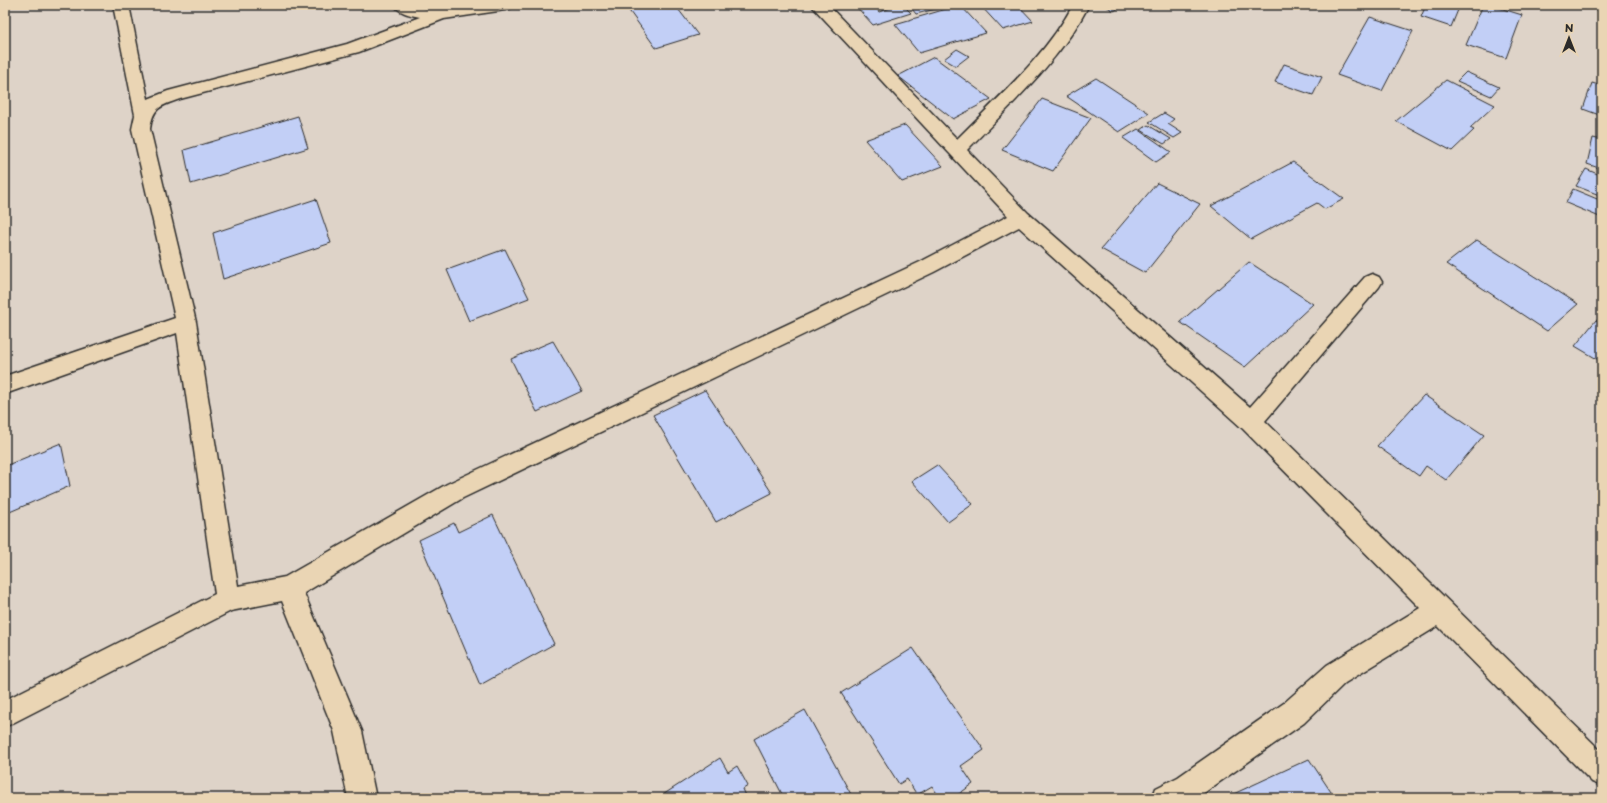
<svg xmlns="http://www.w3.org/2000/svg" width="1607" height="803" font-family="'Playpen Sans',sans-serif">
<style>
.building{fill:#c2cff6;stroke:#2b2b2b}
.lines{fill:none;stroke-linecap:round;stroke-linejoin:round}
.minor-casing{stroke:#2b2b2b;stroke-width:3}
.minor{fill:#ead5b4;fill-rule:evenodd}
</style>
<rect width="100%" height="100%" fill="#ded3c8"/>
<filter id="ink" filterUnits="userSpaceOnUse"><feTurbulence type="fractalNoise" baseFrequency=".025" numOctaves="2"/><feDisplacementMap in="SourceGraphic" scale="8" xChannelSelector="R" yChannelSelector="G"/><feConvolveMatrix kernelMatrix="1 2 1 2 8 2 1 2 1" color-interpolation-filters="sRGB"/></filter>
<g filter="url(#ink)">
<g class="building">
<polygon points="625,5 675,5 698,35 656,48"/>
<polygon points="855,5 873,5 879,12 891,8 889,5 903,5 911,13 873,25"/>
<polygon points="909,5 952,5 916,14"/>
<polygon points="960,5 986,33 919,53 895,24"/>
<polygon points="980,5 1018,5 1033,21 1003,30"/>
<polygon points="1104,5 1124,5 1114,11"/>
<polygon points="1426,5 1460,5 1451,27 1421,17"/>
<polygon points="1483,5 1490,5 1522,15 1506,58 1466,45"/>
<polygon points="1370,17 1413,31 1382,91 1337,75"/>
<polygon points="957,49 969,56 956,66 944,59"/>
<polygon points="934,57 991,99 953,119 898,76"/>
<polygon points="1284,64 1322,77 1313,95 1275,82"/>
<polygon points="1466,72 1499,87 1491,96 1457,81"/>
<polygon points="1096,78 1149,113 1119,132 1066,96"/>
<polygon points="1446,80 1495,105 1470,128 1474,130 1452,151 1396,121"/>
<polygon points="1592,83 1602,86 1602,116 1583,109"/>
<polygon points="1042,99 1091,118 1053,171 1002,150"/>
<polygon points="1164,113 1174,119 1168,124 1182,133 1174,138 1149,122"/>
<polygon points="298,116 308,148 191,184 184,150"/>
<polygon points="905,125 943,166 902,182 865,140"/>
<polygon points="1148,125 1171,139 1164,144 1141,130"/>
<polygon points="1138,129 1171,152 1156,162 1123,138"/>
<polygon points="1593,138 1602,140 1602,169 1587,164"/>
<polygon points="1293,162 1344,199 1325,209 1317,203 1251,239 1211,206"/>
<polygon points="1586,169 1602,176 1602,196 1576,186"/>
<polygon points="1157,183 1200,204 1145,273 1101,249"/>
<polygon points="1573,189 1602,201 1602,218 1566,203"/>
<polygon points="316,199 331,243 223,279 213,233"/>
<polygon points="1477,240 1578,304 1547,331 1446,264"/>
<polygon points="505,249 529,298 469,321 447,270"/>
<polygon points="1249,262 1313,304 1245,367 1180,322"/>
<polygon points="1596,320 1602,323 1602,362 1575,346"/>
<polygon points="553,341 582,391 537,412 511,359"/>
<polygon points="705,390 772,493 716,522 653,415"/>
<polygon points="1424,395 1484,435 1446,480 1426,466 1419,476 1377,446"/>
<polygon points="61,443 70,486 5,514 5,466"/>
<polygon points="937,465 973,504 948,522 912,481"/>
<polygon points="493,515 554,644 480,685 419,540 454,523 458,532"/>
<polygon points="913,648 984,750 961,766 973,784 953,798 940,798 932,786 917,795 907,779 899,784 841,693"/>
<polygon points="805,710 853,798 784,798 754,739"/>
<polygon points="720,758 728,772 737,766 748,786 743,789 747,798 658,798"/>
<polygon points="1309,759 1335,798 1227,797"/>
</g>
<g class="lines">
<g class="minor-casing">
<path id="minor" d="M113 5H129L148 99 168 91 347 44 420 17C411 15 399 13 394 5H415L426 9H439L479 5H513L511 8 505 10 444 19 359 52 180 99C160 106 153 107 150 129L196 322 238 586 285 577 447 484 920 262 1008 216 811 5H828L957 139C997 98 1046 56 1073 5H1089C1060 61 1010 105 967 150L1028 213 1250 407 1365 277 1372 274 1379 277 1382 282 1379 287 1265 421 1602 752V786L1592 782 1438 626 1345 683 1304 723 1198 797 1152 798 1156 788 1178 777 1284 703 1327 665 1420 608 1243 429 1019 227 934 272 463 498 304 593 362 731 376 798H348L334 731 282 601 231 611 5 727V700L215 594 177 333 5 394V376L175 318 132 129 135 115Z"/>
</g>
<use href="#minor" class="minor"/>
</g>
</g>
<rect width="1607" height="803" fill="none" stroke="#ead5b4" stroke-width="20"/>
<rect x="10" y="10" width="1587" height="783" fill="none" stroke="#2b2b2b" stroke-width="1.5" filter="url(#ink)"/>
<g transform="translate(1569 38)" stroke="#ead5b4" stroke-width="3" paint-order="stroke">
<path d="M0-3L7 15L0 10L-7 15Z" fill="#2b2b2b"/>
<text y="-6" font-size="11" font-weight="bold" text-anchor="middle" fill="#2b2b2b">N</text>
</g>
</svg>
